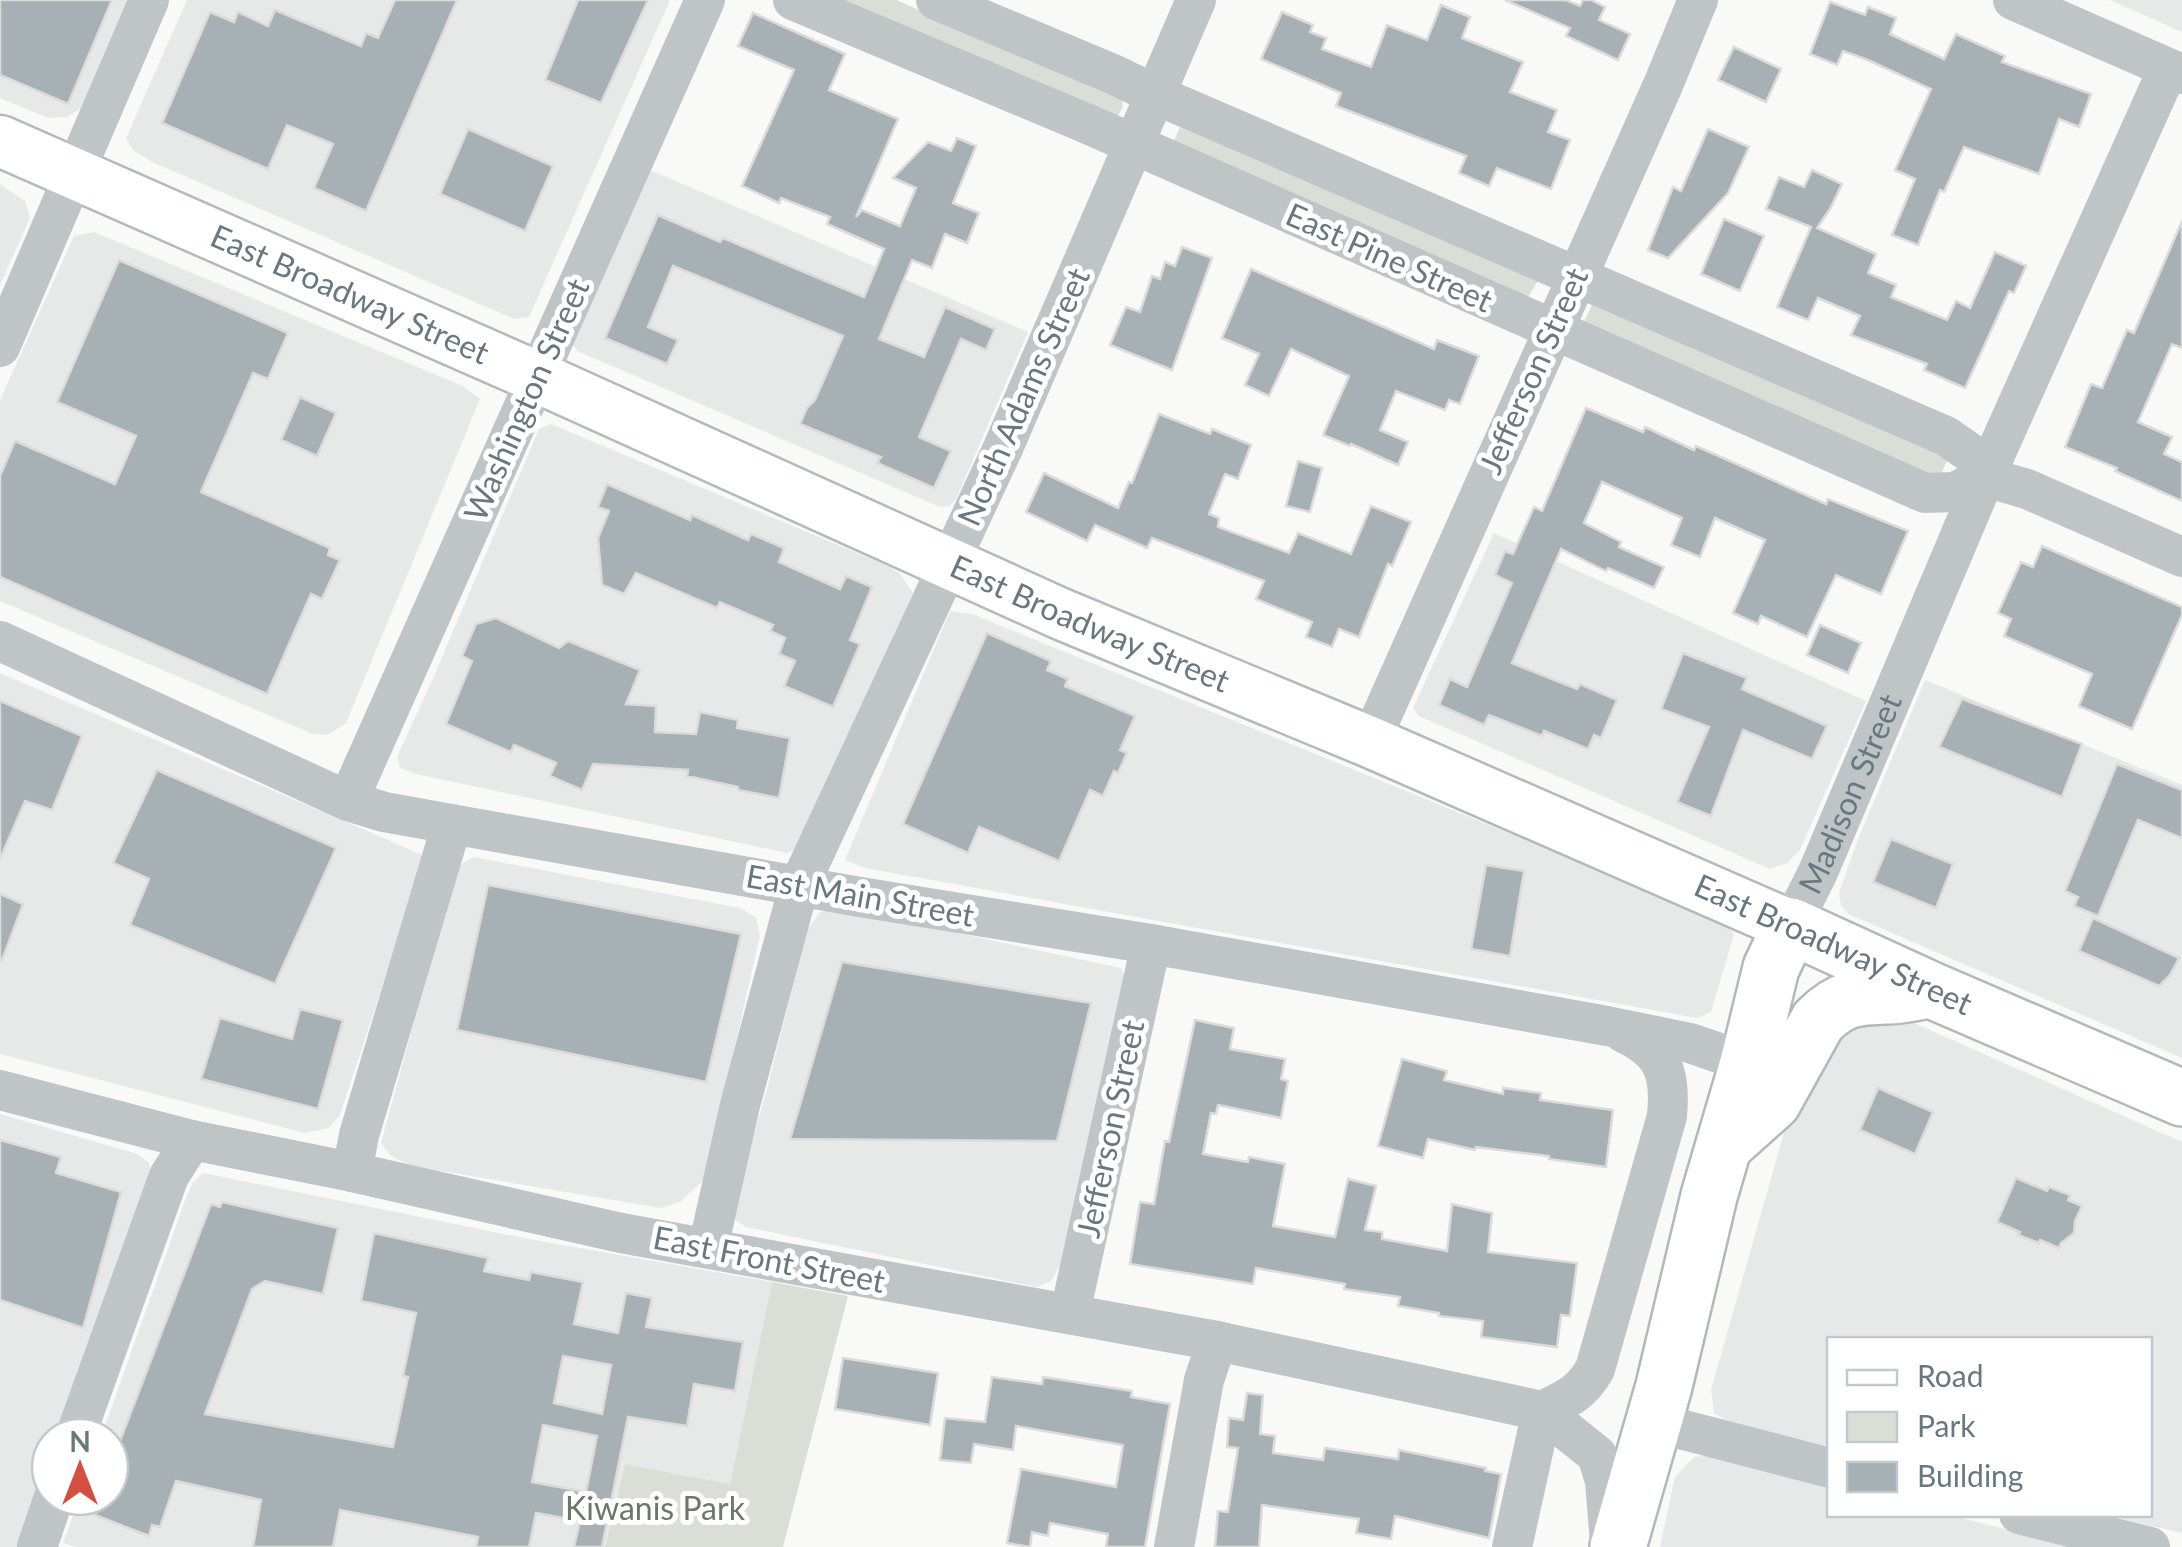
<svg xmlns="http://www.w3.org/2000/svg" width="2182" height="1547" font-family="Lato,sans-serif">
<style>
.built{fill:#e7e9e8}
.green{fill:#daded7}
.building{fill:#a7b0b4;stroke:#dbdbda;stroke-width:2.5;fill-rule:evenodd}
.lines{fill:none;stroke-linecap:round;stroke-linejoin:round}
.major-casing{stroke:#b3b9bc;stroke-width:55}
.highway-casing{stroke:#b3b8bb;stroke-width:60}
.minor{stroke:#bfc4c7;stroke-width:40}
.major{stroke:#fff;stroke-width:50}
.highway{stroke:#fff;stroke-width:55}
.labels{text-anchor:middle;stroke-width:10;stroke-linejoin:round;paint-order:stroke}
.street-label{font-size:32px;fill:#677880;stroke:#fff}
.park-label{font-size:32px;fill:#6b7866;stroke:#fff}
</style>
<rect width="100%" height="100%" fill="#f9f9f8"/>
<g class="built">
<polygon points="0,0 127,0 81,108 67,117 48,118 0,98"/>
<polygon points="187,0 670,0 529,317 514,319 152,162 133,150 126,138"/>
<polygon points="2110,0 2182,0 2182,32"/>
<polygon points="650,170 1028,332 956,499 950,506 940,507 577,351 569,340"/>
<polygon points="0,184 25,201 30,218 0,285"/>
<polygon points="94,232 463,386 480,399 346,723 328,735 313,734 0,601 0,400 74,236"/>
<polygon points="551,424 890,567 900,574 913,593 801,845 788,853 416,774 400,768 397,757 434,676 539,429"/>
<polygon points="1494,533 1866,701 1800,850 1787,863 1770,869 1419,716 1413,708"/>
<polygon points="950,611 972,614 1720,919 1734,934 1711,1012 1697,1018 865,868 845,860"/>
<polygon points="0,673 425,856 340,1115 329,1128 305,1133 0,1054"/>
<polygon points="1925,680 2182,785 2182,1058 1848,914 1841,905 1839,893 1858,839"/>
<polygon points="474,857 740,908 756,917 760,935 705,1179 680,1202 661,1208 412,1166 391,1156 381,1143 456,867"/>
<polygon points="841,908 1121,968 1126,978 1061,1263 1051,1281 1036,1287 746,1227 734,1219 733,1206 767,1089 807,930 820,912"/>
<polygon points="1885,1010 2182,1142 2182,1533 2104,1515 2150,1514 2150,1340 1830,1340 1829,1449 1736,1426 1714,1413 1711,1390 1783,1136 1827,1022"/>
<polygon points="0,1114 137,1154 149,1163 152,1178 64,1437 50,1437 50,1474 21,1547 0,1547"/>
<polygon points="203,1173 529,1239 772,1282 730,1484 625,1464 605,1547 77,1547 63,1543 80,1497 110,1497 110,1437 101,1437 186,1198 193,1182"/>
<polygon points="1716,1455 1829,1484 1830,1514 1949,1515 2077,1547 1660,1547 1675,1477 1694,1457"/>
</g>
<g class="green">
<polygon points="827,0 896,0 1118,96 1122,100 1123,106 1116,120"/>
<polygon points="1180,127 1538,281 1528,297 1174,141"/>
<polygon points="1592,305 1942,452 1947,461 1940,476 1938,478 1584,322"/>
<polygon points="772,1282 848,1296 783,1547 605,1547 625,1464 730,1484"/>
</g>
<g class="building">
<polygon points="0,0 112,0 68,104 0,75"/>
<polygon points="395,0 457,0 366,211 314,188 333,144 287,125 268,169 162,123 210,12 234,22 238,12 268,26 275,10 361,46 366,33 378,38"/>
<polygon points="578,0 648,0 601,103 545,80"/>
<polygon points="1505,0 1566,0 1580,6 1583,0 1591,0 1605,7 1599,20 1630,34 1618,60 1566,36 1570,28"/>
<polygon points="1830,2 1865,15 1868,7 1896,18 1890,34 1944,59 1956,34 2005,56 2002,62 2091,94 2079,127 2059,119 2039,174 1964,147 1944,192 1940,190 1918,245 1892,235 1915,179 1895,170 1931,89 1868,60 1843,51 1837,65 1810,54"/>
<polygon points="1441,5 1470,17 1462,38 1523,62 1510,92 1557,110 1548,132 1570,140 1551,189 1497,168 1489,186 1459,173 1466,156 1336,106 1341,93 1261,59 1282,12 1313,25 1310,32 1326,38 1322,49 1371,67 1387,25 1427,40"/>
<polygon points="753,13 845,54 829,90 898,119 856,217 862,210 900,226 916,188 893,178 928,142 951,151 957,138 976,146 953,203 979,213 967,243 945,234 932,268 912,260 879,339 924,357 945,307 995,329 986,350 961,339 919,437 951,451 934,488 877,463 881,457 800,424 807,408 815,400 843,336 673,266 648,327 678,340 667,364 605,338 658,215 720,242 723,238 864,297 884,249 827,224 830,217 781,198 779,203 742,186 794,70 738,46"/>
<polygon points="1734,47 1781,69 1766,102 1718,80"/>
<polygon points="468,129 553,166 525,231 440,194"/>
<polygon points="1708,129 1749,147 1728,193 1668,258 1648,250 1673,187 1681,191"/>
<polygon points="1812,170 1842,184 1830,209 1817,228 1876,254 1868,273 1896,285 1891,297 1947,320 1956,301 1970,308 1995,252 2026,266 2014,293 2009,291 1965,388 1924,370 1927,364 1851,335 1860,316 1818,298 1808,320 1777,307 1811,227 1766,209 1779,177 1804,187"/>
<polygon points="1724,219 1764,236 1740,291 1701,274"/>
<polygon points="2182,221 2182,348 2172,344 2138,422 2172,437 2164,454 2182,462 2182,501 2115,471 2117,468 2065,447 2091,384 2102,388 2127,330 2134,333"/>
<polygon points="1182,247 1212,258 1172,370 1110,345 1126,307 1140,312 1152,276 1160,279 1165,262 1175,266"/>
<polygon points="119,260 288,333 268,379 253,373 201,492 330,548 328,555 340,560 322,599 311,594 267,694 0,577 0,476 15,441 115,484 136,436 57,402"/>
<polygon points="1251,269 1434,349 1437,340 1479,356 1460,404 1449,400 1445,410 1396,391 1380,430 1408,442 1398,465 1351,444 1350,446 1323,435 1349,376 1291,349 1269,396 1245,385 1259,354 1222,338"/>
<polygon points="300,397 336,413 317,456 281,440"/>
<polygon points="1586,408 1643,432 1645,427 1694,450 1696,446 1826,504 1828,499 1908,531 1881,594 1836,575 1807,637 1761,616 1758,624 1733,613 1765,540 1715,518 1700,557 1671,545 1682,518 1602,482 1584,523 1621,542 1619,547 1664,567 1654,588 1608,568 1606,571 1561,549 1512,663 1577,689 1580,684 1617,700 1601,738 1594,735 1588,749 1544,731 1542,736 1489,715 1484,725 1439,705 1450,679 1467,687 1512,583 1495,575 1505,551 1513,554 1534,507 1542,511"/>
<polygon points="1159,414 1210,434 1212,429 1251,445 1238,479 1225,474 1209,514 1219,518 1218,527 1289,553 1298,533 1351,554 1371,506 1411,522 1392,566 1388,564 1359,637 1339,629 1332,647 1306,637 1312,622 1256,599 1264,581 1152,538 1147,548 1095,525 1087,541 1026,512 1044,473 1118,508 1129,482 1132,483"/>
<polygon points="1298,461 1322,468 1310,512 1286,506"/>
<polygon points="607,484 690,520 692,515 748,540 751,534 784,548 779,562 840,589 846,576 872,587 850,640 860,644 833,707 784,686 795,661 779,654 785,638 770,631 773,625 720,602 717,608 636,573 624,594 602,585 598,538 609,511 598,507"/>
<polygon points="2042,546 2182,607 2182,615 2132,729 2079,706 2092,674 2004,636 2011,619 1998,613 2021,562 2033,567"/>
<polygon points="496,618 559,648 568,641 640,670 626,704 656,706 655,732 696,734 700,712 738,720 737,728 790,738 779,798 738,790 738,787 687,776 688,770 593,764 582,790 550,776 556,763 514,745 511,752 446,724 472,661 462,656 476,624"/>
<polygon points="1820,625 1861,643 1848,673 1807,655"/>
<polygon points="987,633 1051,661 1047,670 1068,679 1065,686 1135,716 1120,750 1127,753 1118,773 1114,771 1103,796 1090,790 1059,861 979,827 968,853 903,824"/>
<polygon points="1683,653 1747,678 1742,689 1827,726 1812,759 1743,730 1711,816 1677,802 1709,727 1661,709"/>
<polygon points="1962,699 2082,744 2062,797 1939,747"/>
<polygon points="0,701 82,736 52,810 25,801 0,859"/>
<polygon points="2117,764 2182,790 2182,838 2138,820 2098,916 2074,906 2078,897 2065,891"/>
<polygon points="157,770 336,848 275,984 130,925 149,879 113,863"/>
<polygon points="1891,839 1953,864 1936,908 1873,882"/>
<polygon points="1486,865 1524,871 1510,956 1471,949"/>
<polygon points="488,885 741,934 706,1082 457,1030"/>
<polygon points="0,894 23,904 2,960 0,960"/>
<polygon points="2093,918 2179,958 2170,975 2159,986 2079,951"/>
<polygon points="842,962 1091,1003 1057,1141 790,1139"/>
<polygon points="300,1009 343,1020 318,1109 201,1079 220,1018 292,1039"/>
<polygon points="1195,1020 1234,1028 1230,1049 1285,1059 1281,1079 1288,1081 1281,1118 1218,1105 1216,1114 1211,1113 1203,1154 1248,1162 1249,1157 1285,1164 1273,1226 1335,1237 1348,1179 1376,1186 1365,1230 1382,1232 1382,1239 1447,1251 1452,1204 1492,1213 1488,1252 1577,1263 1570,1316 1561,1315 1557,1347 1481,1337 1483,1321 1439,1316 1439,1313 1398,1306 1400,1297 1344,1289 1345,1284 1256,1268 1253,1284 1130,1264 1140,1202 1154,1204 1165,1141 1169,1142"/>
<polygon points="1402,1059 1447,1071 1444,1080 1503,1094 1503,1088 1541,1093 1540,1100 1613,1110 1606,1167 1549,1159 1549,1156 1476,1147 1475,1150 1428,1139 1423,1158 1378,1146"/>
<polygon points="1878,1088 1933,1112 1915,1154 1860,1130"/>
<polygon points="0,1140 61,1157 56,1173 121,1192 83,1328 0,1300"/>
<polygon points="2016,1178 2047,1191 2049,1187 2070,1195 2068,1200 2082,1206 2075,1221 2074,1233 2061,1243 2059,1248 2040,1240 2039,1243 2018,1235 2020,1232 1997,1222"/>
<path d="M222 1202 338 1228 323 1294 265 1281 252 1289 205 1414 393 1447 408 1377 403 1376 416 1313 361 1301 374 1233 488 1258 484 1271 529 1280 531 1272 583 1282 574 1324 618 1333 626 1293 652 1298 646 1327 743 1342 735 1391 694 1384 687 1426 628 1417 602 1547H574L580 1521 536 1513 529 1547H476L478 1537 340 1510 333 1547H253L261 1500 176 1481 160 1527 152 1525 149 1536 95 1515 104 1497H110V1467L211 1204 220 1207ZM563 1356 611 1365 602 1414 554 1403ZM543 1425 597 1436 586 1492 532 1482Z"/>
<polygon points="843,1358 938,1373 930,1425 835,1409"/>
<polygon points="992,1377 1042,1384 1043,1377 1132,1391 1131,1397 1170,1404 1145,1547 1106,1547 1108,1534 1050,1523 1048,1536 1032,1532 1030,1547 1007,1543 1021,1469 1116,1487 1123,1445 1016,1426 1013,1450 974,1444 971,1463 940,1460 945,1418 985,1422"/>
<polygon points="1247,1393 1263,1395 1260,1434 1275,1436 1273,1453 1323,1460 1325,1448 1398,1459 1399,1450 1486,1468 1485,1471 1501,1474 1489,1538 1395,1516 1391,1539 1356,1533 1359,1519 1262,1505 1259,1547 1215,1547 1218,1511 1228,1512 1238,1448 1227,1447 1229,1418 1243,1420"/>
</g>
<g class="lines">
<g class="major-casing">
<g id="major">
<path id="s2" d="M0 141 537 377 1061 614 1370 742 1791 926"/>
</g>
</g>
<g class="highway-casing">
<g id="highway">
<path d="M1726 1144 1773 1102 1818 1021C1841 998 1855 997 1886 996 1900 996 1914 993 1928 990"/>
<polyline points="1618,1547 1664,1386 1709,1196 1748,1063 1771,968 1791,926 1931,990 2182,1098"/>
</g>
</g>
<g class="minor">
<polyline points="793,0 1090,125 1925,493 1955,492 1985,477 2027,489 2182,557"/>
<polyline points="936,0 1115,75 1156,95 1946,436 1973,455 1985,477"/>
<polyline points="2013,0 2182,74"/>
<polyline points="0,347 149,0"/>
<polyline points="0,641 348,801 384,812 854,896 1151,944 1607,1026 1690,1043 1748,1063"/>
<polyline points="1370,742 1663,85 1698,0"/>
<polyline points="348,801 705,0"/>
<path id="s1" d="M1791 926 1818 872 1985 477 2168 69"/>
<polyline points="0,1090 192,1140 352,1172 621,1233 1217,1341 1542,1411 1597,1455 1605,1481 1610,1543"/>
<polyline points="352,1172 359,1135 452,824"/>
<polyline points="708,1248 740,1105 799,886 1003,448 1196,0"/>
<polyline points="1070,1313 1151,944"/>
<path d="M1542 1411C1566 1399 1581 1394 1595 1369L1667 1116C1671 1073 1664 1052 1624 1033"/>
<polyline points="1653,1422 1830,1468"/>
<polyline points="75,1437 169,1176 192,1140"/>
<polyline points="2019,1514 2150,1547"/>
<polyline points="37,1547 54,1497"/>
<polyline points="1174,1547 1204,1380 1217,1341"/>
<polyline points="1512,1547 1542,1411"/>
</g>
<use href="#major" class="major"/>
<use href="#highway" class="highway"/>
</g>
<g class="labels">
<g class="street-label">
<text transform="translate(1389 258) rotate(24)" y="11">East Pine Street</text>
<text dy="11" stroke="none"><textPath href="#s2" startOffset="382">East Broadway Street</textPath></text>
<text transform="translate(1534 371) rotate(-66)" y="11">Jefferson Street</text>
<text transform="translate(1024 397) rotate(-66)" y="11">North Adams Street</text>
<text transform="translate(527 400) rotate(-66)" y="11">Washington Street</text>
<text dy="11" stroke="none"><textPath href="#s2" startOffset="1192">East Broadway Street</textPath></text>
<text dy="11" stroke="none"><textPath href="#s1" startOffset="145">Madison Street</textPath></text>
<text transform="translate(860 896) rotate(10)" y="11">East Main Street</text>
<text transform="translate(1833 945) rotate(24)" y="11">East Broadway Street</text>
<text transform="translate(1111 1129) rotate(-78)" y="11">Jefferson Street</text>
<text transform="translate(769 1260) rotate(11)" y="11">East Front Street</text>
</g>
<g class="park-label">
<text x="655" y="1520">Kiwanis Park</text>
</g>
</g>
<rect x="1827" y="1337" width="325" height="180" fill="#ffffff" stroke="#c2c9cc" stroke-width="2.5"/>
<rect x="1847" y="1370" width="50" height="15" fill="#ffffff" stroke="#c2c9cc" stroke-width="2.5"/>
<text x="1917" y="1387" font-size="30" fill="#677880">Road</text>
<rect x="1847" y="1412" width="50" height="30" fill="#daded7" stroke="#c2c9cc" stroke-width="2.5"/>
<text x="1917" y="1437" font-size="30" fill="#677880">Park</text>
<rect x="1847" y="1462" width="50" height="30" fill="#a7b0b4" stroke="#c2c9cc" stroke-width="2.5"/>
<text x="1917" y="1487" font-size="30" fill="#677880">Building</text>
<g transform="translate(80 1467)"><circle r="48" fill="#ffffff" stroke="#c2c9cc" stroke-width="2.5"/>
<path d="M0-8L18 38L0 25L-18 38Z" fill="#d34f3f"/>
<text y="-15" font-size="28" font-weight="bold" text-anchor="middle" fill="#677880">N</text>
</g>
</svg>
